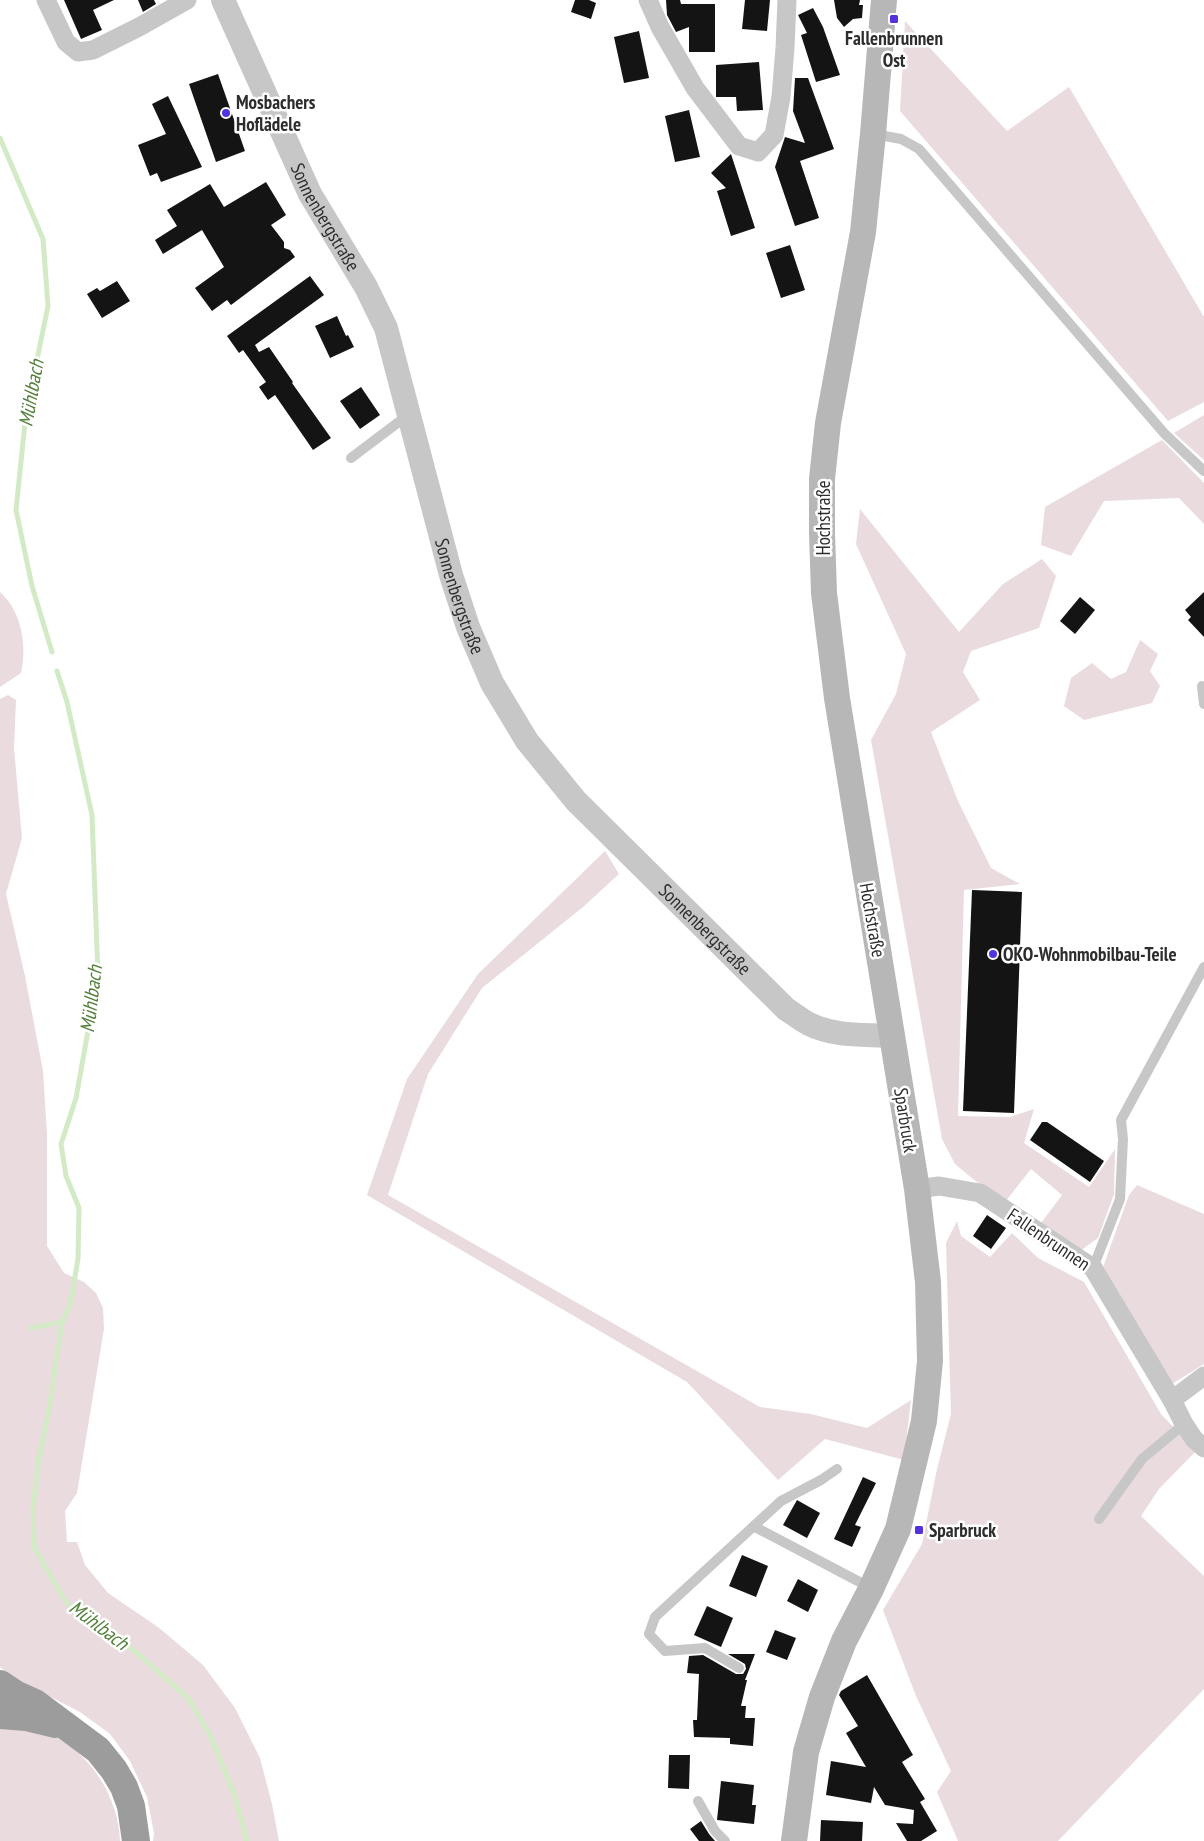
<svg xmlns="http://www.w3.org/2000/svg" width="1204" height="1841" font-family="'PT Sans Narrow',sans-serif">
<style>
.green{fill:#eadbdf}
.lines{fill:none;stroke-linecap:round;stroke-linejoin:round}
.stream{stroke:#d3eac7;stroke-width:5}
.building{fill:#141414}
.service{stroke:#c7c7c7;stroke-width:10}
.minor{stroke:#c7c7c7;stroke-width:19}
.tertiary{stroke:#c7c7c7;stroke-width:24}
.secondary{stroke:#b7b7b7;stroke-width:26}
.trunk{stroke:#9c9c9c;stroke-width:28}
.poi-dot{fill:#5333e0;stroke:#fff;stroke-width:2}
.labels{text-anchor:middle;stroke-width:5;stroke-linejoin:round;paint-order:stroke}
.poi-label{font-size:19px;font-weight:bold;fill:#2d2d2d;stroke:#fff;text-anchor:start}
.street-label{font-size:19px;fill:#2d2d2d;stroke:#fff}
.water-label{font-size:20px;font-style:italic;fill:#53803a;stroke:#fff}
</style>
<rect width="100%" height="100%" fill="#fff"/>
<g class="green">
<polygon points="905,21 1007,131 1069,87 1204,317 1204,402 1168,421 900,111"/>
<polygon points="1204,415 1204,460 1174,433"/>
<polygon points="1162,440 1204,483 1204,524 1179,498 1104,501 1071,556 1041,545 1045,507"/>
<polygon points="860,509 959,632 1003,584 1042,559 1056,576 1039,628 971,651 963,672 980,700 931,732 958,801 991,868 1020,884 964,890 958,1116 1010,1117 1034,1109 1024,1143 1089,1187 1115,1149 1114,1194 1098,1238 1080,1251 1041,1223 1062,1195 1031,1169 1005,1202 973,1179 955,1164 942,1139 871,740 896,694 906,654 856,544"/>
<path d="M0 592C22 612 27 645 21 673L0 687Z"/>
<polygon points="1140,640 1158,654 1150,671 1160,686 1152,703 1084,720 1064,706 1071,678 1092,663 1111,679 1126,672"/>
<polygon points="8,695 16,700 14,748 22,838 6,894 25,976 43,1071 47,1135 47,1246 64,1273 84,1282 96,1293 103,1308 104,1329 77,1493 65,1511 67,1542 77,1542 85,1565 108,1593 158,1627 203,1665 235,1708 260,1758 272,1804 279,1841 153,1841 154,1833 147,1797 130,1761 110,1734 80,1712 14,1678 0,1667 0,699"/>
<polygon points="605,851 619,874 583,907 482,988 428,1074 388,1195 760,1407 811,1414 867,1428 911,1400 904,1460 825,1439 778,1480 687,1382 367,1195 407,1079 478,974"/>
<polygon points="1137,1185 1204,1214 1204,1364 1172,1384 1103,1267 1129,1195"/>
<polygon points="957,1221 961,1236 990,1257 1012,1233 1038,1258 1084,1282 1161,1414 1196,1451 1159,1489 1141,1516 1204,1576 1204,1689 1058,1841 958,1841 937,1792 951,1771 916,1696 883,1610 922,1544 937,1469 951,1414 946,1243"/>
<path d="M0 1723C12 1725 26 1725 38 1729 84 1743 119 1794 120 1841H0Z"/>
</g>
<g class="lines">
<g class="stream">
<polyline points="0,138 43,239 48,306 26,413 16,510 32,586 52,652"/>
<polyline points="57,671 67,702 92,815 98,975 76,1098 61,1144 66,1176 79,1208 78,1259 70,1305 62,1322 49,1409 39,1458 33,1507 34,1547 65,1601 88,1622 131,1648 188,1698 209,1733 234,1793 247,1841"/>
<polyline points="31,1328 62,1322"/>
</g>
</g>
<g class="building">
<polygon points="64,0 114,0 93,10 102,30 81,39"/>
<polygon points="138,0 154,0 156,4 143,12"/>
<polygon points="575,0 589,0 596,3 591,19 571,12"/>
<polygon points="666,0 680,0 681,4 715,4 715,52 689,52 689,27 676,32 667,15"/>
<polygon points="745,0 770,0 767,31 742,29"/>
<polygon points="834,0 860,0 859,5 863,5 862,18 853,19 844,27 837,18"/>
<polygon points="813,8 823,27 840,75 816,82 801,35 807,33 798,15"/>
<polygon points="639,31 649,78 624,83 614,37"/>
<polygon points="759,62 763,110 737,111 736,97 716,97 716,65"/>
<polygon points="218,74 245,151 216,162 189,84"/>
<polygon points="795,78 808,78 834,149 800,161 819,218 795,226 775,167 785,137 805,143 793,111"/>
<polygon points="168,96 202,167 161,182 157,173 150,176 138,145 166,134 152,104"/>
<polygon points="689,110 700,157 675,162 665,116"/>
<polygon points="731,154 755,228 731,236 717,191 726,188 711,173"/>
<polygon points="266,182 286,215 271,225 284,242 284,248 290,250 295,257 231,305 227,300 212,311 195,288 224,267 202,230 163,254 155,240 177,226 167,210 210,184 224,207"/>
<polygon points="790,245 805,290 781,298 766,253"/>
<polygon points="310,276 324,295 255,345 259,352 269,347 293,382 292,383 331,438 313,450 275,395 268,400 259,387 266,382 243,350 239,353 227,336"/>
<polygon points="117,281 130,301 102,318 87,294 97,288 100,291"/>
<polygon points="337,316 346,336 348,335 354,347 330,358 315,326"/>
<polygon points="361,387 380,415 360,429 340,401"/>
<polygon points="1204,592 1204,637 1188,620 1191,617 1185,610"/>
<polygon points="1080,597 1095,610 1075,634 1060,621"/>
<polygon points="972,890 1022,892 1014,1113 963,1111"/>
<polygon points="1042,1122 1047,1122 1104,1161 1090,1182 1030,1140"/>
<polygon points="987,1215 1006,1228 991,1249 973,1236"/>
<polygon points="863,1477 876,1483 855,1525 861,1527 852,1547 834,1539"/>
<polygon points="797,1500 820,1513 807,1538 783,1525"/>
<polygon points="742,1555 768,1566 756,1597 729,1586"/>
<polygon points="798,1579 818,1590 808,1612 787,1601"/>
<polygon points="707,1606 733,1618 721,1647 694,1635"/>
<polygon points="775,1630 796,1638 787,1660 766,1652"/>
<polygon points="728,1654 755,1654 745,1680 747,1680 741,1706 746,1706 745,1718 755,1718 753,1746 730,1744 730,1738 694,1737 693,1720 697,1720 699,1674 687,1673 689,1656 703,1655 736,1674 743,1674 746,1669 745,1664"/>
<polygon points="867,1675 913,1755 902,1762 925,1799 920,1802 937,1831 921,1841 907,1841 896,1823 913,1824 914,1810 885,1805 874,1787 871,1803 826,1795 831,1761 866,1767 846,1733 858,1726 839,1695 841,1691"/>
<polygon points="669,1755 690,1755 689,1789 668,1788"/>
<polygon points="721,1781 754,1785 752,1805 756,1805 754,1824 717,1820"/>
<polygon points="821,1820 863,1822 862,1841 820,1841"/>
<polygon points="701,1821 709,1834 715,1841 699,1841 690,1829"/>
</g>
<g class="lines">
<g class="service">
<polyline points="874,134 901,139 919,149 1164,433 1204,471"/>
<polyline points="351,458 408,415"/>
<polyline points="1202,686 1204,704"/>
<polyline points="1093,1268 1120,1199 1123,1139 1121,1120 1204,967"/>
<polyline points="1099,1519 1142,1459 1184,1424"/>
<polyline points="755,1527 871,1588"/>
<polyline points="739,1668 705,1648 665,1651 649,1634 655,1617 781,1501 821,1480 837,1469"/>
<polyline points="698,1801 715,1831 725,1841"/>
</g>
<g class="minor">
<polyline points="46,0 66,42 78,52 93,50 139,27 187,0"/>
<polyline points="648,0 660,27 695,88 739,146 758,152 774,135 781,97 785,48 787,0"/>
<polyline points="917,1189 939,1186 980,1193 1093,1268 1172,1400 1184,1424 1194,1439 1204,1448"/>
<polyline points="1172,1400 1204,1376"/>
</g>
<path class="tertiary" id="s1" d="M223 0 310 194 366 287 386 328 451 575 468 627 492 683 527 741 576 801 786 1009C794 1014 801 1020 809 1024 835 1037 865 1034 892 1036"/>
<polyline class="secondary" points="794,1841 806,1752 822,1697 844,1641 871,1589 898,1529 924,1421 930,1361 928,1282 917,1189 837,698 824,593 822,533 822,479 828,423 863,232 873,134 884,0"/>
<g class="trunk">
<polyline points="0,1684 15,1694 35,1703 98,1750 114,1770 124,1787 131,1806 136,1841"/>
<polyline points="0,1715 26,1717 55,1724"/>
</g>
</g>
<g class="poi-dot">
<rect x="889" y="14" width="10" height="10" rx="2.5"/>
<circle cx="226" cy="113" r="5"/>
<circle cx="993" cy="954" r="5"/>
<rect x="914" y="1525" width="10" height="10" rx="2.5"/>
</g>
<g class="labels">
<g class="poi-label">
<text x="894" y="45" text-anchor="middle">Fallenbrunnen<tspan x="894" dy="22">Ost</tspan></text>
<text x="236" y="109">Mosbachers<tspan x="236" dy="22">Hoflädele</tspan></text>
<text x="1003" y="961">OKO-Wohnmobilbau-Teile</text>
<text x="929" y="1537">Sparbruck</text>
</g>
<g class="street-label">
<text dy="7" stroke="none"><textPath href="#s1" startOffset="240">Sonnenbergstraße</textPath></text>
<text transform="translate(823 518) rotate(-90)" y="7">Hochstraße</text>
<text dy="7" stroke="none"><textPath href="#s1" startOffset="645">Sonnenbergstraße</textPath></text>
<text transform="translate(873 920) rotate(80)" y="7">Hochstraße</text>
<text dy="7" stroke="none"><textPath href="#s1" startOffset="1065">Sonnenbergstraße</textPath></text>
<text transform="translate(906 1120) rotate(81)" y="7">Sparbruck</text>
<text transform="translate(1049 1239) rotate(34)" y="7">Fallenbrunnen</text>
</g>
<g class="water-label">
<text transform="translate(31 393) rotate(-80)" y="7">Mühlbach</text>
<text transform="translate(91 999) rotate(-83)" y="7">Mühlbach</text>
<text transform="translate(99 1625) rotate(37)" y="7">Mühlbach</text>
</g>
</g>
</svg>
